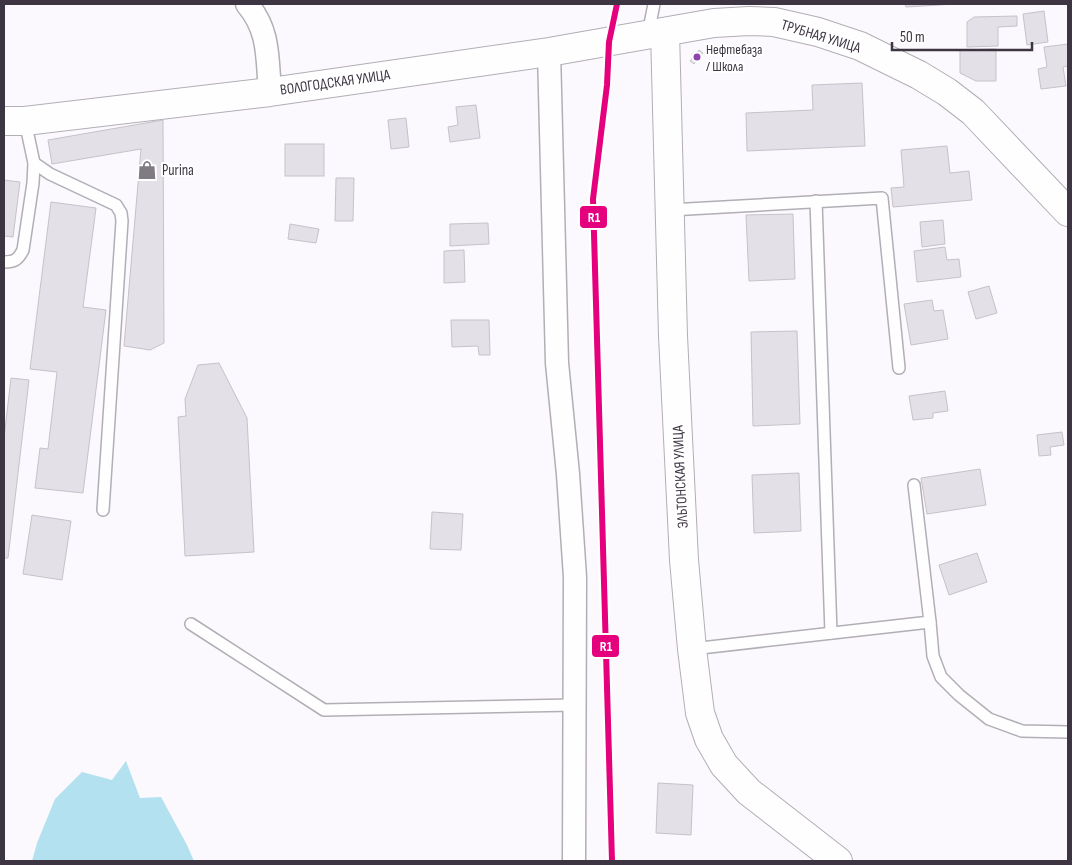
<svg xmlns="http://www.w3.org/2000/svg" width="1072" height="865" font-family="'Sofia Sans Condensed',sans-serif">
<style>
.water{fill:#b3e1f0}
.building{fill:#e4e0e8;stroke:#c6c2c9}
.lines{fill:none;stroke-linecap:round;stroke-linejoin:round}
.lane-casing{stroke:#b2aeb5;stroke-width:14}
.street-casing{stroke:#b2aeb5;stroke-width:25}
.secondary-casing{stroke:#b2aeb5;stroke-width:30}
.lane{stroke:#fefeff;stroke-width:11}
.street{stroke:#fefeff;stroke-width:22}
.secondary{stroke:#fefeff;stroke-width:28}
.rail-1-casing{stroke:#fff;stroke-width:10}
.rail-1{stroke:#e5007d;stroke-width:6}
.bus-dot{fill:#8e44ad;stroke:#fff;stroke-width:2}
.labels{text-anchor:middle;stroke-width:4;stroke-linejoin:round;paint-order:stroke}
.bus-label{font-size:14px;fill:#3d3542;stroke:#fff;text-anchor:start}
.street-label{font-size:15px;fill:#3d3542;stroke:#fff}
.poi-label{font-size:15px;fill:#3d3542;stroke:#fff;text-anchor:start}
.line-badge{stroke:#fff;stroke-width:2}
.badge-label{font-size:14px;text-anchor:middle;font-weight:bold;fill:#fff}
</style>
<rect width="100%" height="100%" fill="#fbf9fd"/>
<polygon class="water" points="126,761 140,798 161,797 187,845 194,861 32,861 37,843 55,799 82,772 112,780"/>
<g class="building">
<polygon points="905,4 955,4 906,7"/>
<polygon points="1044,11 1048,42 1027,45 1023,14"/>
<polygon points="1017,16 1017,26 998,27 998,46 967,47 967,22 974,17"/>
<polygon points="1068,44 1068,66 1063,67 1066,86 1041,89 1038,69 1047,67 1044,47"/>
<polygon points="996,49 996,81 976,81 960,73 960,50"/>
<polygon points="699,50 703,53 694,64 690,61"/>
<polygon points="862,83 865,146 747,151 746,113 813,110 812,85"/>
<polygon points="476,105 480,138 450,142 448,127 458,125 456,107"/>
<polygon points="406,118 409,147 391,149 388,120"/>
<polygon points="163,120 164,343 150,350 124,346 141,149 52,164 48,140"/>
<rect x="285" y="144" width="39" height="32"/>
<polygon points="947,146 950,173 969,171 972,200 893,207 891,188 904,187 901,150"/>
<polygon points="336,178 354,178 353,221 335,221"/>
<polygon points="4,180 20,182 13,237 4,236"/>
<polygon points="51,202 96,208 83,307 106,310 83,493 35,488 40,448 48,449 57,372 30,369"/>
<polygon points="793,214 795,279 749,281 746,215"/>
<polygon points="943,220 945,244 922,247 920,222"/>
<polygon points="488,223 489,244 450,246 450,224"/>
<polygon points="290,224 319,229 316,243 288,239"/>
<polygon points="945,247 947,260 959,259 961,277 917,282 914,251"/>
<polygon points="464,250 465,282 444,283 444,251"/>
<polygon points="989,286 997,313 976,319 968,292"/>
<polygon points="932,300 934,311 943,310 948,339 911,345 904,304"/>
<polygon points="451,320 489,320 490,355 479,355 478,346 452,347"/>
<polygon points="797,331 800,424 753,426 751,332"/>
<polygon points="219,363 247,418 254,552 185,556 178,417 186,416 185,399 198,365"/>
<polygon points="11,378 29,380 8,558 4,558 4,438"/>
<polygon points="945,391 948,411 933,413 933,418 913,420 909,396"/>
<polygon points="1062,432 1064,445 1050,447 1051,455 1039,456 1037,435"/>
<polygon points="980,469 986,505 927,514 921,478"/>
<polygon points="799,473 801,531 754,533 752,475"/>
<polygon points="432,512 463,514 461,550 430,549"/>
<polygon points="32,515 71,521 62,580 23,574"/>
<polygon points="977,553 987,582 949,595 939,565"/>
<polygon points="658,783 693,785 691,835 656,833"/>
</g>
<g class="lines">
<g class="lane-casing">
<g id="lane">
<polyline points="648,34 654,4"/>
<polyline points="34,163 50,174 116,205 121,213 122,221 103,510"/>
<polyline points="816,201 831,633"/>
<polyline points="670,210 882,198 899,368"/>
<path d="M4 262C14 262 18 260 23 250L33 183 34 163 25 121"/>
<polyline points="930,622 933,656 941,677 959,695 989,719 1022,731 1068,732"/>
<polyline points="191,624 324,710 574,705"/>
<polyline points="692,649 930,622 914,485"/>
</g>
</g>
<g class="street-casing">
<g id="street">
<path d="M247 4C270 31 267 58 270 92"/>
<polyline points="549,52 557,363 568,474 575,577 574,861"/>
</g>
</g>
<g class="secondary-casing">
<g id="secondary">
<polyline points="665,32 673,336 684,560 692,649 700,713 709,739 724,765 749,792 838,861"/>
<polyline points="4,121 25,121 270,92 549,52 714,23 749,21 774,22 818,32 860,46 919,75 947,92 973,112 1068,212"/>
</g>
</g>
<use href="#lane" class="lane"/>
<use href="#street" class="street"/>
<use href="#secondary" class="secondary"/>
<g class="rail-1-casing">
<polyline id="rail-1" points="612,861 593,199 607,85 609,42 617,4"/>
</g>
<use href="#rail-1" class="rail-1"/>
</g>
<defs>
<g id="shop-bare" transform="scale(1.5)"><path d="M-5-2.5h2.3a2.7 3.5 0 0 1 5.4 0H5L5.5 6h-11ZM-1.5-2.5h3a1.5 2.3 0 0 0-3 0Z" fill="#807a83" stroke="#fff" stroke-width="2.5" paint-order="stroke"/></g>
</defs>
<g fill-rule="evenodd">
<use href="#shop-bare" x="147" y="170"/>
</g>
<circle class="bus-dot" cx="697" cy="57" r="4.5"/>
<g class="labels">
<g class="bus-label">
<text x="706" y="54">Нефтебаза<tspan x="706" dy="17">/ Школа</tspan></text>
</g>
<g class="street-label">
<text transform="translate(821 36) rotate(17)" y="5">ТРУБНАЯ УЛИЦА</text>
<text transform="translate(335 82) rotate(-8)" y="5">ВОЛОГОДСКАЯ УЛИЦА</text>
<text transform="translate(680 477) rotate(-93)" y="5">ЭЛЬТОНСКАЯ УЛИЦА</text>
</g>
<g class="poi-label">
<text x="162" y="175">Purina</text>
</g>
</g>
<g class="line-badge">
<rect x="579" y="205" width="29" height="24" rx="5" fill="#e5007d"/>
<rect x="591" y="634" width="29" height="24" rx="5" fill="#e5007d"/>
</g>
<g class="badge-label">
<text x="594" y="222">R1</text>
<text x="606" y="651">R1</text>
</g>
<rect width="1072" height="865" fill="none" stroke="#3d3542" stroke-width="10"/>
<path d="M892 42v8h140v-8" fill="none" stroke="#3d3542" stroke-width="2.5"/>
<text x="900" y="42" font-size="15" fill="#3d3542" stroke="#ffffff" stroke-width="4" paint-order="stroke">50 m</text>
</svg>
